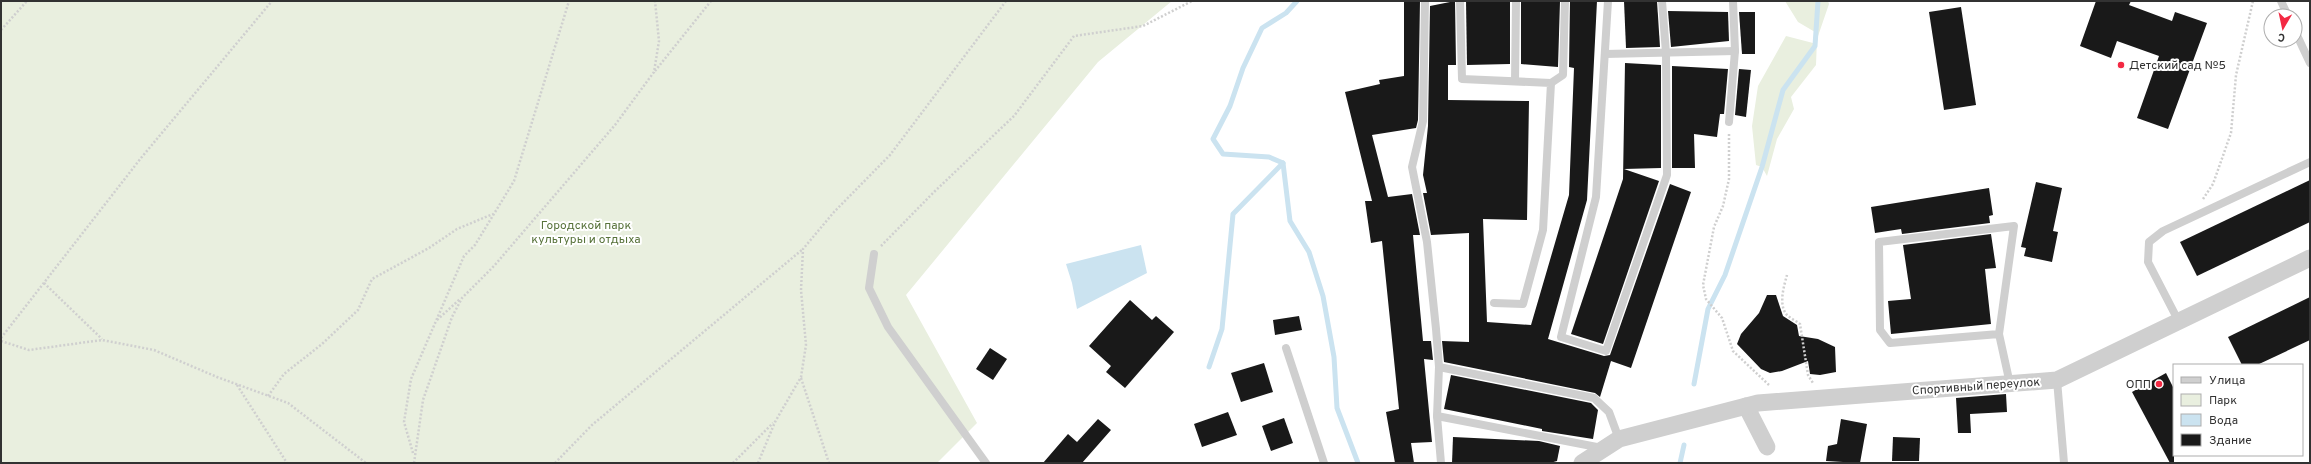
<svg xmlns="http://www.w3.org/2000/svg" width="2311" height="464" font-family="Overpass,sans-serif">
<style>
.green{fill:#e9efdf}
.water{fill:#cbe3f0}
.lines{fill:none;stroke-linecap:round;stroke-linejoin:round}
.stream{stroke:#cbe3f0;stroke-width:5}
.building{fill:#191919}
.path{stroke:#cfcfcf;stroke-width:2.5;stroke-dasharray:2 2;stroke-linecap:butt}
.service{stroke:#cfcfcf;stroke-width:8}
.minor{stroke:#cfcfcf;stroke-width:17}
.poi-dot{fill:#f32943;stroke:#fff;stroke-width:1.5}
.labels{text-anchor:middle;stroke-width:4;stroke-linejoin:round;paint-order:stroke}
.poi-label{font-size:12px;fill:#323232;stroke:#fff;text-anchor:start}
.park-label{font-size:12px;fill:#57723a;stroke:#fff}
.street-label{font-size:12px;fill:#323232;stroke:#fff}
</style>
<rect width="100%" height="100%" fill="#fff"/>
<g class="green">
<polygon points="1,1 1172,1 1098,62 906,295 977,423 937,463 1,463"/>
<polygon points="1785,1 1828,1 1829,4 1817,39 1816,65 1791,97 1794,109 1777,139 1767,176 1762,167 1756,165 1752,126 1758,86 1786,36 1813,43 1815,32 1798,22"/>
</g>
<polygon class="water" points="1141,245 1147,273 1077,309 1072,283 1066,264"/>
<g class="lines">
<g class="stream">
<polyline points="1297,1 1286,13 1262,28 1243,68 1230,106 1213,139 1223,154 1269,157 1283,163 1290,221 1309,252 1323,296 1334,357 1337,408 1358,463"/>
<polyline points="1209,367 1222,329 1233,214 1283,163"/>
<polyline points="1694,384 1708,309 1725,275 1762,167 1783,90 1815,46 1818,1"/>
<polyline points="1680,463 1684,445"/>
</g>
</g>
<g class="building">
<polygon points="1404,1 1420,1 1418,120 1416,128 1372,135 1388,197 1412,194 1420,235 1413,235 1423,341 1431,341 1433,360 1424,359 1432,442 1411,443 1414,463 1395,463 1386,412 1399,409 1382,241 1371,243 1365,201 1372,201 1345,92 1380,84 1379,80 1404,76"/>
<polygon points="1455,1 1456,65 1448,65 1448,100 1529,101 1527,220 1483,219 1487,322 1531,325 1569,195 1574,68 1569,67 1570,1 1597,1 1587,200 1548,339 1604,356 1610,355 1670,184 1691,192 1631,368 1611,361 1600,397 1595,393 1444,362 1442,341 1469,342 1469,233 1431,235 1423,193 1427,193 1423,175 1428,126 1430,6"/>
<polygon points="1466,1 1510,1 1510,64 1467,65"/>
<polygon points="1521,1 1560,1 1558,67 1521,64"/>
<polygon points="1624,1 1657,1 1660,47 1626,48"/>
<polygon points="2096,1 2131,1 2129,5 2172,21 2175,12 2207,23 2168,129 2137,118 2159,56 2117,41 2111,58 2080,46"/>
<polygon points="1961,7 1976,105 1944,110 1929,12"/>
<polygon points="1668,11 1728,12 1729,41 1671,47"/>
<polygon points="1739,12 1755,12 1755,54 1742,54"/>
<polygon points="1625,63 1661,65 1661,168 1624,169 1659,181 1603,344 1571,334 1623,179"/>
<polygon points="1672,66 1728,69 1724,114 1720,114 1717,137 1694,134 1695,168 1672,168"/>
<polygon points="1739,69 1751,70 1746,117 1735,115"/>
<polygon points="2310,180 2310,222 2197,276 2180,242"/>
<polygon points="2036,182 2062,188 2053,231 2058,232 2052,262 2024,256 2026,248 2021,247"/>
<polygon points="1989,188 1993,215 1989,216 1990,223 1902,234 1901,229 1875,233 1871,207"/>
<polygon points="1991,234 1996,268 1985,269 1991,324 1891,334 1888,301 1911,299 1903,245"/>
<polygon points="1767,295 1776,295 1783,316 1797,325 1799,336 1818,339 1835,347 1836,372 1820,375 1810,374 1808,361 1782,371 1770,373 1761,369 1737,344 1741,334 1759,313"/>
<polygon points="2310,297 2310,340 2257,365 2242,365 2228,337"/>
<polygon points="1130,300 1152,320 1156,316 1174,332 1125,388 1106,372 1111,366 1089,346"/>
<polygon points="1299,316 1302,330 1275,335 1273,320"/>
<polygon points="990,348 1007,359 993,380 976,369"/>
<polygon points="1264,363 1273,392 1241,402 1231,373"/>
<polygon points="2166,373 2174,389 2174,463 2170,463 2132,392"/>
<polygon points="1451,375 1591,403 1598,410 1593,439 1542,431 1542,429 1444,409"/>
<polygon points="2006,394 2007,412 1970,414 1971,433 1958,433 1956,398"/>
<polygon points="1228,412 1237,435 1202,447 1194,424"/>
<polygon points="1284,418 1293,443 1271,451 1262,426"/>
<polygon points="1098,419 1111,430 1082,463 1043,463 1068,434 1077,442"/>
<polygon points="1841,419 1867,424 1860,463 1826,461 1828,446 1837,444"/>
<polygon points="1453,437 1539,441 1560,446 1557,461 1550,463 1452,463"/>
<polygon points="1893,437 1920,438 1919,461 1892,461"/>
</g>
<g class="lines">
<g class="path">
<polyline points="1,30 27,1"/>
<polyline points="655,71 711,1"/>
<polyline points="1729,134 1729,179 1723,206 1714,227 1703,285 1706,299 1722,318 1733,351 1770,386"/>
<polyline points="2203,199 2213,184 2231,133 2236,75 2253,1"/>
<polyline points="881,246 935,191 1014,116 1074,36 1143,26 1192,1"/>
<path d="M1787 275C1784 286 1778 305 1787 315 1790 318 1796 321 1800 324L1808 375 1813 383"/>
<polyline points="44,283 102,339"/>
<polyline points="437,320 460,299"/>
<polyline points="1,338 141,158 272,1"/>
<polyline points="1,341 29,350 102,340 154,350 217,377 288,403 366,463"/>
<polyline points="801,378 829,463"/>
<polyline points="237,385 287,463"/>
<polyline points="268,396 284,374 322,344 358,310 372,279 429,248 457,229 493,214"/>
<polyline points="413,453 404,422 411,379 464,256 475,245 514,181 569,1"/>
<polyline points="414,463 423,400 452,317 462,298 494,266 615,125 654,72 659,41 655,1"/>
<polyline points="555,463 592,425 803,249"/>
<polyline points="733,463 773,423"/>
<polyline points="758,463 775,422 801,377 806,345 801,290 803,249 834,212 890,155 1006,1"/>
</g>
<g class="service">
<polyline points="1425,1 1423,121 1412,167 1427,242 1436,329 1439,367 1437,416 1441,463"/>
<polyline points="1460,1 1462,79 1551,83 1543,230 1523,304 1494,303"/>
<polyline points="1608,1 1596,197 1561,337 1606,351 1667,175 1666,53 1662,1"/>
<polyline points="2281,1 2288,16"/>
<polyline points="2295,31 2310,63"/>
<polyline points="1605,54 1735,51"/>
<polyline points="1515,81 1516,1"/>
<polyline points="1551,83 1563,75 1565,1"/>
<polyline points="1729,122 1735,51 1733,1"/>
<polyline points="874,254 869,288 888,327 986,463"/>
<polyline points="2179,322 2148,262 2149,242 2163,231 2310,162"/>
<polyline points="1999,334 1890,343 1880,330 1879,242 2014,226 1999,334 2010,384"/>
<polyline points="1286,348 1324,463"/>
<polyline points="1439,367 1594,398 1609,412 1619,439"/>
<polyline points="2057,380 2064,463"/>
<polyline points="1437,416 1602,448"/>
</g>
<g class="minor">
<polyline points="1746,406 1767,447"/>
<polyline points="1582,463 1619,439 1758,403 2057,380 2310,258"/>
</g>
</g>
<g class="poi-dot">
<circle cx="2121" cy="65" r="4"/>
<circle cx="2159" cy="384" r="4"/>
</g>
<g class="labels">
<g class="poi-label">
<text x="2129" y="69">Детский сад №5</text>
<text x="2151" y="388" text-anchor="end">ОПП</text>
</g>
<g class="park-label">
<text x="586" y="229">Городской парк<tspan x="586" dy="14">культуры и отдыха</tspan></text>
</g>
<g class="street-label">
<text transform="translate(1976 386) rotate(-4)" y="4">Спортивный переулок</text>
</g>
</g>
<rect width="2311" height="464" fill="none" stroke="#323232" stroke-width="4"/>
<rect x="2173" y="364" width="130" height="92" fill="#ffffff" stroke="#adadad"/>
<rect x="2181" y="377" width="20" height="6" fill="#cfcfcf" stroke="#adadad"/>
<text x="2209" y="384" font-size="12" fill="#323232">Улица</text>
<rect x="2181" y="394" width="20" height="12" fill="#e9efdf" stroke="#adadad"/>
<text x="2209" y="404" font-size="12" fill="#323232">Парк</text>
<rect x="2181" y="414" width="20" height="12" fill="#cbe3f0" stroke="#adadad"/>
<text x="2209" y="424" font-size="12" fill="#323232">Вода</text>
<rect x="2181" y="434" width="20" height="12" fill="#191919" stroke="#adadad"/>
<text x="2209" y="444" font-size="12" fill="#323232">Здание</text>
<g transform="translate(2283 28) rotate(189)"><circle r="19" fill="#ffffff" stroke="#adadad"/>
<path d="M0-3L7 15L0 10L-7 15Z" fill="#f32943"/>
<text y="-6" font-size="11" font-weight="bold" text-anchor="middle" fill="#323232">С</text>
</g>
</svg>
